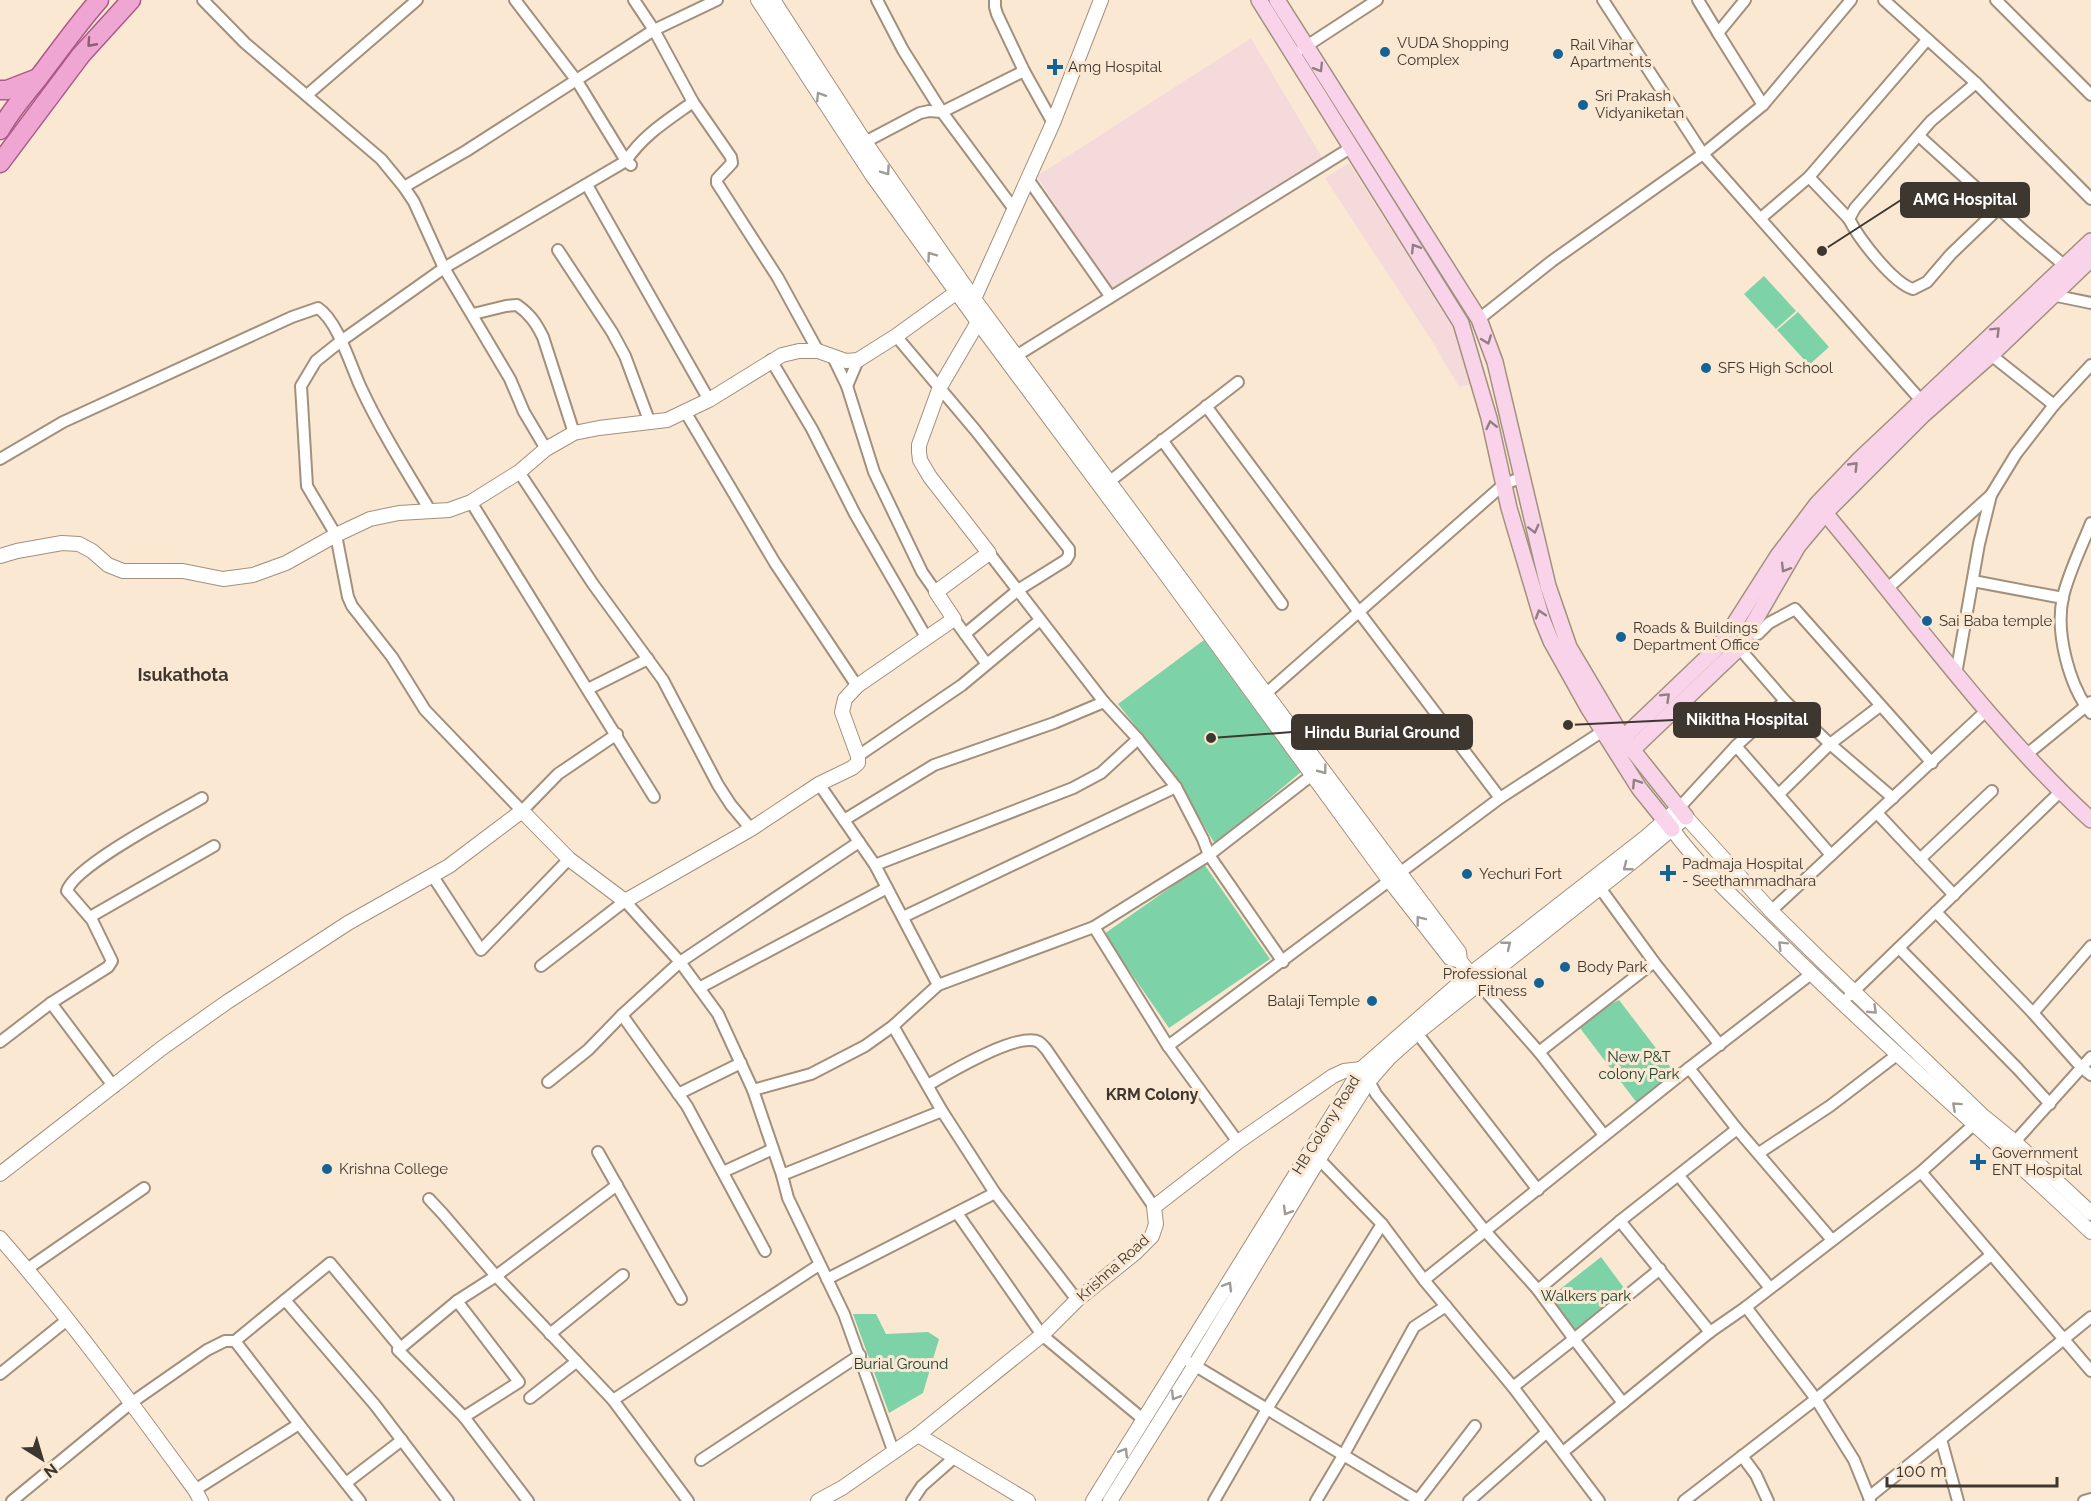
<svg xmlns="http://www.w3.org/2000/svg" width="2091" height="1501" font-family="Raleway,sans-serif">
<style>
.commercial{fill:#f5dadb}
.green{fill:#7ed2a7}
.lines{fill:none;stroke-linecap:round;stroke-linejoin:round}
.minor-casing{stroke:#a2907d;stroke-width:14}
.tertiary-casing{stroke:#a2907d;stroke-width:16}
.secondary-casing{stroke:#a2907d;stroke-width:18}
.primary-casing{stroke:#ab5987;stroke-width:21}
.minor{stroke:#fff;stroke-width:10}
.tertiary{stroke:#fff;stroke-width:14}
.secondary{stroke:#f8d3e9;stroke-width:15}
.primary{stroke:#f0a6d3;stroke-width:18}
.oneway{stroke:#856371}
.oneway2{stroke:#927d83}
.oneway3{stroke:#9e9b97}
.poi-dot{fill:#156295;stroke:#fbe8d3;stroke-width:2}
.labels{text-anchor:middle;stroke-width:6;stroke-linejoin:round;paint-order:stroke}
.poi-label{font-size:15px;fill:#3e372f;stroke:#fbe8d3;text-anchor:start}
.park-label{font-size:15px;fill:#1b4330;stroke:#fbe8d3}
.street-label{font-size:15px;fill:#3e372f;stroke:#fbe8d3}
.neighbourhood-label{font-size:16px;font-weight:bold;fill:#3e372f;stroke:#fbe8d3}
.quarter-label{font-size:18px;font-weight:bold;fill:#3e372f;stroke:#fbe8d3}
.leader{fill:none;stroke:#3e372f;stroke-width:2}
.callout-dot{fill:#3e372f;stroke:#fbe8d3;stroke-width:2}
.callout{fill:#3e372f;stroke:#3e372f;stroke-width:2}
.callout-label{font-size:16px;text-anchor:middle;font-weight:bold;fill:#fff}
</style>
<rect width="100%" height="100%" fill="#fbe8d3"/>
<g class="commercial">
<polygon points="1251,38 1323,159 1111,294 1037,176"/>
<polygon points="1349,163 1456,332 1471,384 1459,387 1434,344 1325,178"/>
</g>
<g class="green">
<polygon points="1764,276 1796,311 1776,329 1744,294"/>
<polygon points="1798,312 1829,347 1809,365 1777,330"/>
<polygon points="1204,640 1301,772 1215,844 1172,772 1118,704"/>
<polygon points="1204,864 1270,959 1169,1028 1104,934"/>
<polygon points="1619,1000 1675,1073 1637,1103 1580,1028 1594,1013"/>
<polygon points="1601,1257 1627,1292 1571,1336 1545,1301"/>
<polygon points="853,1314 876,1314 886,1334 928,1332 939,1339 923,1393 889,1413"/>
</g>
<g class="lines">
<g class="minor-casing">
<g id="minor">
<polyline points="203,0 245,43 381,159 404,187 414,202 444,268 510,379 524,412 546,449"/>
<polyline points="515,0 577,81 626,161 444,268 341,341 316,361 301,386 307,486 336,535 348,597 352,606 392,657 425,710 522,811 558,774 617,734"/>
<polyline points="634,0 654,30 693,102 731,157 732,163 717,179 717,183 778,278 818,351"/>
<polyline points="877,0 903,50 942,112 1014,209"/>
<polyline points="995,0 995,7 997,14 1024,71 1053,123"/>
<polyline points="1603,0 1703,154 1925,405"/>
<polyline points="1698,0 1718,33"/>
<polyline points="1745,0 1718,33 1763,105"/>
<polyline points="1884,0 1976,83 2091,199"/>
<polyline points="1996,0 2091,95"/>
<polyline points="1302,49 1377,0"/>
<path d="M1976 83 1931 121 1855 208 1849 219C1859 239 1893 283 1913 289L1927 282 1951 254 1999 208"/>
<polyline points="307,95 417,0"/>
<polyline points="1919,136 2026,233 2065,266"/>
<polyline points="865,142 920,113 929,111 942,112 1024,71"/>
<path d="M631 165 626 161C643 135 668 120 693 102"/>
<polyline points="1809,177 1849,219"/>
<polyline points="1028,179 1110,296"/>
<polyline points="587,185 709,400"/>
<polyline points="404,187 466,151 654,30 717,0"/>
<polyline points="1761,218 1809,177 1927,40"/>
<polyline points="558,250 612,332 625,356 650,423"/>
<polyline points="2052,295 2091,303"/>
<path d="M473 314 506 306 517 305C530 314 536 323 543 337L574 433"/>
<polyline points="1479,319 1552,261 1703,154 1763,105 1851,0"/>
<polyline points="896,336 976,431 1069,549 1069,555 1066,560 1018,590 965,634"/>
<polyline points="1991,355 2054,405"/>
<polyline points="1016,356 1352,147"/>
<polyline points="833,357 847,386 874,472 922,572 936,592"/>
<polyline points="771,360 812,429 855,514 926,637"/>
<polyline points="847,386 858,360"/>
<polyline points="1206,406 1359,612 1500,798"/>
<polyline points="686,413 775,563 857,686"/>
<polyline points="1162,440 1282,604"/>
<path d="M0 459 63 422 292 317 318 308C338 321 351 367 361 388 381 431 407 472 431 512"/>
<polyline points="519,472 593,584 663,680 718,785 731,805 751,829"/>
<polyline points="1110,481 1238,382"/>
<polyline points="471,502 654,797"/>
<path d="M2091 523C2082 546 2068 574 2063 597 2055 632 2069 686 2091 713"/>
<polyline points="989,553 1104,702 1138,739 1176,787 1203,839 1209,855 1283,962"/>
<polyline points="1973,581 2063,598"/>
<polyline points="1888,588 1991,495"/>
<polyline points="954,619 986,663"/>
<polyline points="1747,633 1758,634 1769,623 1795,609 1932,763"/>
<polyline points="1726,637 1739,648 1785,701 1830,744 1893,798"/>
<polyline points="1956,674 1979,544 1991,495 2016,454 2054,405 2091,365"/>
<polyline points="588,689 648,659"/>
<polyline points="1262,697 1503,485 1522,477"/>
<polyline points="1736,746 1831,855"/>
<polyline points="2026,755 2091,702"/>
<polyline points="858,756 962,685 1040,620"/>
<polyline points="1312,775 1209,855 1094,927 1168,1046 1500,798 1603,731"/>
<polyline points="819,784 875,865 938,985"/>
<polyline points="1779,794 1830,744 1880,706"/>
<polyline points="1679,808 1736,746 1785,701"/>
<polyline points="1877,813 1954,895"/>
<polyline points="844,820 934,765 1054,723 1104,702"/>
<polyline points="1920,859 1992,791"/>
<polyline points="875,865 1073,788 1101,773 1138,739"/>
<polyline points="432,875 481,950 569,859"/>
<polyline points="1600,888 1654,962 1720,1045"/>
<polyline points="1771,911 1987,710"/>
<polyline points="1936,912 2033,1013 2081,1067 2091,1075"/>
<polyline points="90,917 214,846"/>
<polyline points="903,917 1176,787"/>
<polyline points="1899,948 2018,1069 2050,1104"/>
<polyline points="541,966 625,901 680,962 718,1014 753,1090 782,1175 788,1198 844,1314 894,1453"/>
<polyline points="1479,984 1539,1052 1604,1135"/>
<polyline points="699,988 887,888"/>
<polyline points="1849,996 2060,792"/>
<path d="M51 1003 108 967 112 961 92 920 67 891C74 866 176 813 202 798"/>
<polyline points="2033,1013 2091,946"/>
<polyline points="622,1015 687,1106 765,1251"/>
<polyline points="893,1026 942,1111 995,1193 1077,1300"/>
<polyline points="1417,1033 1538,1190"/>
<polyline points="0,1042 51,1003 114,1087"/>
<polyline points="1168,1046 1238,1142"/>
<polyline points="1539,1052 1654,962"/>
<polyline points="1689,1068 1737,1129 1832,1240"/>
<polyline points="1369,1081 1376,1094 1486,1232 1538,1290 1574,1339 1513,1387"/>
<polyline points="548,1082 588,1050 622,1015 680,962 859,842"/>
<path d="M928 1085C947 1074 1018 1031 1039 1042 1042 1044 1044 1047 1046 1049L1154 1207"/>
<polyline points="753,1090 811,1074 865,1046 893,1026 938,985 1094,927"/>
<polyline points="678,1094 741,1063"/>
<polyline points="2011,1146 2091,1057"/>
<polyline points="598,1152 681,1299"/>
<polyline points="1759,1153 1830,1106 1898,1054"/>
<polyline points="1315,1155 1382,1224 1424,1280 1513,1387 1599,1501"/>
<polyline points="723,1172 773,1149"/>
<polyline points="1921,1172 2091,1371"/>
<polyline points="782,1175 942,1111"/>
<polyline points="1679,1176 1770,1288"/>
<polyline points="429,1199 443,1214 496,1276 617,1185"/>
<polyline points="957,1213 1042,1335 1144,1420"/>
<polyline points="1620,1221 1710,1332"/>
<polyline points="27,1269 144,1188"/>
<polyline points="827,1279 995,1193"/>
<polyline points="1424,1280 1689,1068 1811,974"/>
<polyline points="1538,1290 1620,1221 1737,1129"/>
<polyline points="285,1300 375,1405 448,1501"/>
<polyline points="457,1301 519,1382 464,1417"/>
<polyline points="550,1334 623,1275"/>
<polyline points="235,1341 330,1263 399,1346 398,1350"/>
<polyline points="1189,1362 1418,1500 1475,1426"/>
<polyline points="0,1374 67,1320"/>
<polyline points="530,1398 576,1362"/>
<polyline points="613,1400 819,1265"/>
<polyline points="1623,1403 1574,1339 1660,1269"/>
<polyline points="299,1424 360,1501"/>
<polyline points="1563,1452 1710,1332 1746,1307 1921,1172 1979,1120"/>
<polyline points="1742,1456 1756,1475 1768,1501"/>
<polyline points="701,1460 860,1355"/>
<polyline points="346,1483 402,1440"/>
<polyline points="1869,1497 1854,1460 1816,1399 1991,1255"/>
<polyline points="12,1501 131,1403 207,1350 225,1341 235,1341 299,1424 195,1490"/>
<polyline points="528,1501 464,1417 398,1350 457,1301 496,1276 613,1400 688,1501"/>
<polyline points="912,1501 922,1486 955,1457"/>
<polyline points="1214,1501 1267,1409 1382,1224"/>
<polyline points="1316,1501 1344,1454 1414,1327 1446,1306"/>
<polyline points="1469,1501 1547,1432"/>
<polyline points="1684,1501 1816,1399 1746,1307"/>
<polyline points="1870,1501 1869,1497 1941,1439"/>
<polyline points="1958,1501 1941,1439 2091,1317"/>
<polyline points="2084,1501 2091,1499"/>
</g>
</g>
<g class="tertiary-casing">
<g id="tertiary">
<polyline points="758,0 872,175 978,322 1167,576 1389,880 1450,958 1460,961"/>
<polyline points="773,0 865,142 974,299 1266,694 1459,952 1460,961 1479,984"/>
<polyline points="0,556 17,551 62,543 79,544 92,551 108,565 123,571 183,571 223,579 253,575 286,563 336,535 370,519 399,513 449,510 471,502 519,472 546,449 574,433 599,428 667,420 709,400 782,355 799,351 818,351 846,361 858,360 896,336 957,292"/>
<path d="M1672 829C1701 869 1740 903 1775 938 1877 1040 1987 1133 2091 1232"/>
<polyline points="0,1174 162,1048 227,1002 348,923 449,866 522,811 569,859 625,901 751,829 819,784 852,768 858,763 858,756 842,712 845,699 857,686 954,619 936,592 989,553 930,477 920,460 919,452 919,445 940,387 978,322 974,299 1053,123 1101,0"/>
<path d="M0 1238C70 1318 133 1405 195 1490L201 1501"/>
<polyline points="918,1435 1028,1501"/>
<polyline points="818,1501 842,1488 918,1435 1042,1335 1077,1300 1135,1253 1152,1236 1156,1224 1154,1207 1238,1142 1333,1076 1344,1071 1361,1069 1364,1073"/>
<polyline points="1093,1501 1361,1069 1464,979 1646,837 1679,808"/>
<polyline points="1110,1501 1195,1365 1319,1159 1369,1081 1390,1057 1417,1033 1636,859 1686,817 1771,911 1822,961 1983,1116 2015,1142 2091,1213"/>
</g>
</g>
<g class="secondary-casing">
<g id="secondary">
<polyline points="1259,0 1461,323 1489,418 1509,508 1542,619 1551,641 1589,709 1639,788 1672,829"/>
<polyline points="1277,0 1479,319 1495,362 1548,586 1569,647 1623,738 1686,817"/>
<path d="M1825 513C1912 616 1991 728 2091 820"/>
<polyline points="1623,738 1715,650 1726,637 1777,557 1817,504 1860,459 2091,241"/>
<polyline points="1632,750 1739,648 1798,546 1829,509 1923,415 1991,355 2091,259"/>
</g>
</g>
<g class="primary-casing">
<g id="primary">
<polyline points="0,90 7,90 38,78"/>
<path d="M0 130C11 110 25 95 39 77 59 51 77 25 99 0"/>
<polyline points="0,163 81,55 131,0"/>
</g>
</g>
<use href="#minor" class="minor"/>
<use href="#tertiary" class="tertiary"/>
<use href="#secondary" class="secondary"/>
<use href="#primary" class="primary"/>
</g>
<defs><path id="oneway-chevron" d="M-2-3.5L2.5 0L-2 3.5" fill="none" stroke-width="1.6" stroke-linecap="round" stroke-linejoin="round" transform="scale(1.5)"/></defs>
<use class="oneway" href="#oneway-chevron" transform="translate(91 43) rotate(132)"/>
<g class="oneway2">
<use href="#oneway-chevron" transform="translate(1319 68) rotate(58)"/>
<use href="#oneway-chevron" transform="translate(1415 248) rotate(-122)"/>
<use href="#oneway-chevron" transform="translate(1996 331) rotate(-45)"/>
<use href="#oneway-chevron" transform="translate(1487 340) rotate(69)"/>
<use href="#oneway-chevron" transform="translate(1491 425) rotate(-103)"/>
<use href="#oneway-chevron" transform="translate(1854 466) rotate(-46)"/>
<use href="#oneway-chevron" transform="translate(1534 529) rotate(76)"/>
<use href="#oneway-chevron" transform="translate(1785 568) rotate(121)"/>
<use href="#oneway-chevron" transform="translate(1540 614) rotate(-108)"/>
<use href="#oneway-chevron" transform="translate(1666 697) rotate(-44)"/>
<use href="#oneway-chevron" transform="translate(1636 783) rotate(-123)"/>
</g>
<g class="oneway3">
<use href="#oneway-chevron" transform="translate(820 96) rotate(-122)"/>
<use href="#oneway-chevron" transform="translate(886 171) rotate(55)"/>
<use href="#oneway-chevron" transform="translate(931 256) rotate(-126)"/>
<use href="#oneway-chevron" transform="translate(1323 770) rotate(53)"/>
<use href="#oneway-chevron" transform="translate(1627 867) rotate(142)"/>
<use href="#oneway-chevron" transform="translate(1420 920) rotate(-128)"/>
<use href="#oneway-chevron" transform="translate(1507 945) rotate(-39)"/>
<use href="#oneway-chevron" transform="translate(1782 945) rotate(-135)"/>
<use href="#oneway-chevron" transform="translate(1873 1010) rotate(44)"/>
<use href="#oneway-chevron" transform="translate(1956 1106) rotate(-138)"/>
<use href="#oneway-chevron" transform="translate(1287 1211) rotate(121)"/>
<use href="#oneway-chevron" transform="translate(1228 1286) rotate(-58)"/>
<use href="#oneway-chevron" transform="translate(1175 1396) rotate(122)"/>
<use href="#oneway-chevron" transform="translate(1124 1452) rotate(-58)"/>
</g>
<g class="poi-dot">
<circle cx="1385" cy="52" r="6"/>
<circle cx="1558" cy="54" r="6"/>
<path d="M1052 58h6v6h6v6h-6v6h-6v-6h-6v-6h6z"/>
<circle cx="1583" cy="105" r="6"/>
<circle cx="1706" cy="368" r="6"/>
<circle cx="1927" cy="621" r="6"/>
<circle cx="1621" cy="637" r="6"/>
<path d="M1665 864h6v6h6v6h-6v6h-6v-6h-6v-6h6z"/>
<circle cx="1467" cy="874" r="6"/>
<circle cx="1565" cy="967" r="6"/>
<circle cx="1539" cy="983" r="6"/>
<circle cx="1372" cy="1001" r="6"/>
<path d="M1975 1153h6v6h6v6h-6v6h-6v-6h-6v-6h6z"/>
<circle cx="327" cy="1169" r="6"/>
</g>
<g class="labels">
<g class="poi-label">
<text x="1397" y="48">VUDA Shopping<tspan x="1397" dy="17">Complex</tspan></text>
<text x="1570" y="50">Rail Vihar<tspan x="1570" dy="17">Apartments</tspan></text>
<text x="1068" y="72">Amg Hospital</text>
<text x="1595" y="101">Sri Prakash<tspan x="1595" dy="17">Vidyaniketan</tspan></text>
<text x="1718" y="373">SFS High School</text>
<text x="1939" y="626">Sai Baba temple</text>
<text x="1633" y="633">Roads &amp; Buildings<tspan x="1633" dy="17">Department Office</tspan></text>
<text x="1682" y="869">Padmaja Hospital<tspan x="1682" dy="17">- Seethammadhara</tspan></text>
<text x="1479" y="879">Yechuri Fort</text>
<text x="1577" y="972">Body Park</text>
<text x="1527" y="979" text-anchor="end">Professional<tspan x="1527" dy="17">Fitness</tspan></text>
<text x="1360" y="1006" text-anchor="end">Balaji Temple</text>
<text x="1992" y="1158">Government<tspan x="1992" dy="17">ENT Hospital</tspan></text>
<text x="339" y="1174">Krishna College</text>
</g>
<g class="park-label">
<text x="1639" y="1062">New P&amp;T<tspan x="1639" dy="17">colony Park</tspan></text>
<text x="1586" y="1301">Walkers park</text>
<text x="901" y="1369">Burial Ground</text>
</g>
<g class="street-label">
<text transform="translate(1326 1125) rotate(-58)" y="5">HB Colony Road</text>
<text transform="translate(1113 1268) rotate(-42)" y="5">Krishna Road</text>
</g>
<g class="neighbourhood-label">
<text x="1152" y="1100">KRM Colony</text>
</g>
<g class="quarter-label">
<text x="183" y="681">Isukathota</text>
</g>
</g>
<path class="leader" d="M1822 251L1901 200M1568 725L1674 720M1211 738L1292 732"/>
<g class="callout-dot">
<circle cx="1822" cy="251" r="6"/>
<circle cx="1568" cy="725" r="6"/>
<circle cx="1211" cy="738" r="6"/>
</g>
<g class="callout">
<rect x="1901" y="183" width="128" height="34" rx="6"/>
<rect x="1674" y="703" width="146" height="34" rx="6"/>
<rect x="1292" y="715" width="180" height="34" rx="6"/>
</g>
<g class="callout-label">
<text x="1965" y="205">AMG Hospital</text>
<text x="1747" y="725">Nikitha Hospital</text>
<text x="1382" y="738">Hindu Burial Ground</text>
</g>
<g transform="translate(42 1459) rotate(143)" stroke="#fbe8d3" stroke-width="4.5" paint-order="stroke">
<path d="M0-4.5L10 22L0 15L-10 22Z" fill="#3e372f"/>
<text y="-9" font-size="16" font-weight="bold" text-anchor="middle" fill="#3e372f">N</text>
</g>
<path d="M1887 1477v9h170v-9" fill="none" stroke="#3e372f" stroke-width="3"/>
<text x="1896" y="1477" font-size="18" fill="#3e372f" stroke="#fbe8d3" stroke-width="4.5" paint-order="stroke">100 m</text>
</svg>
